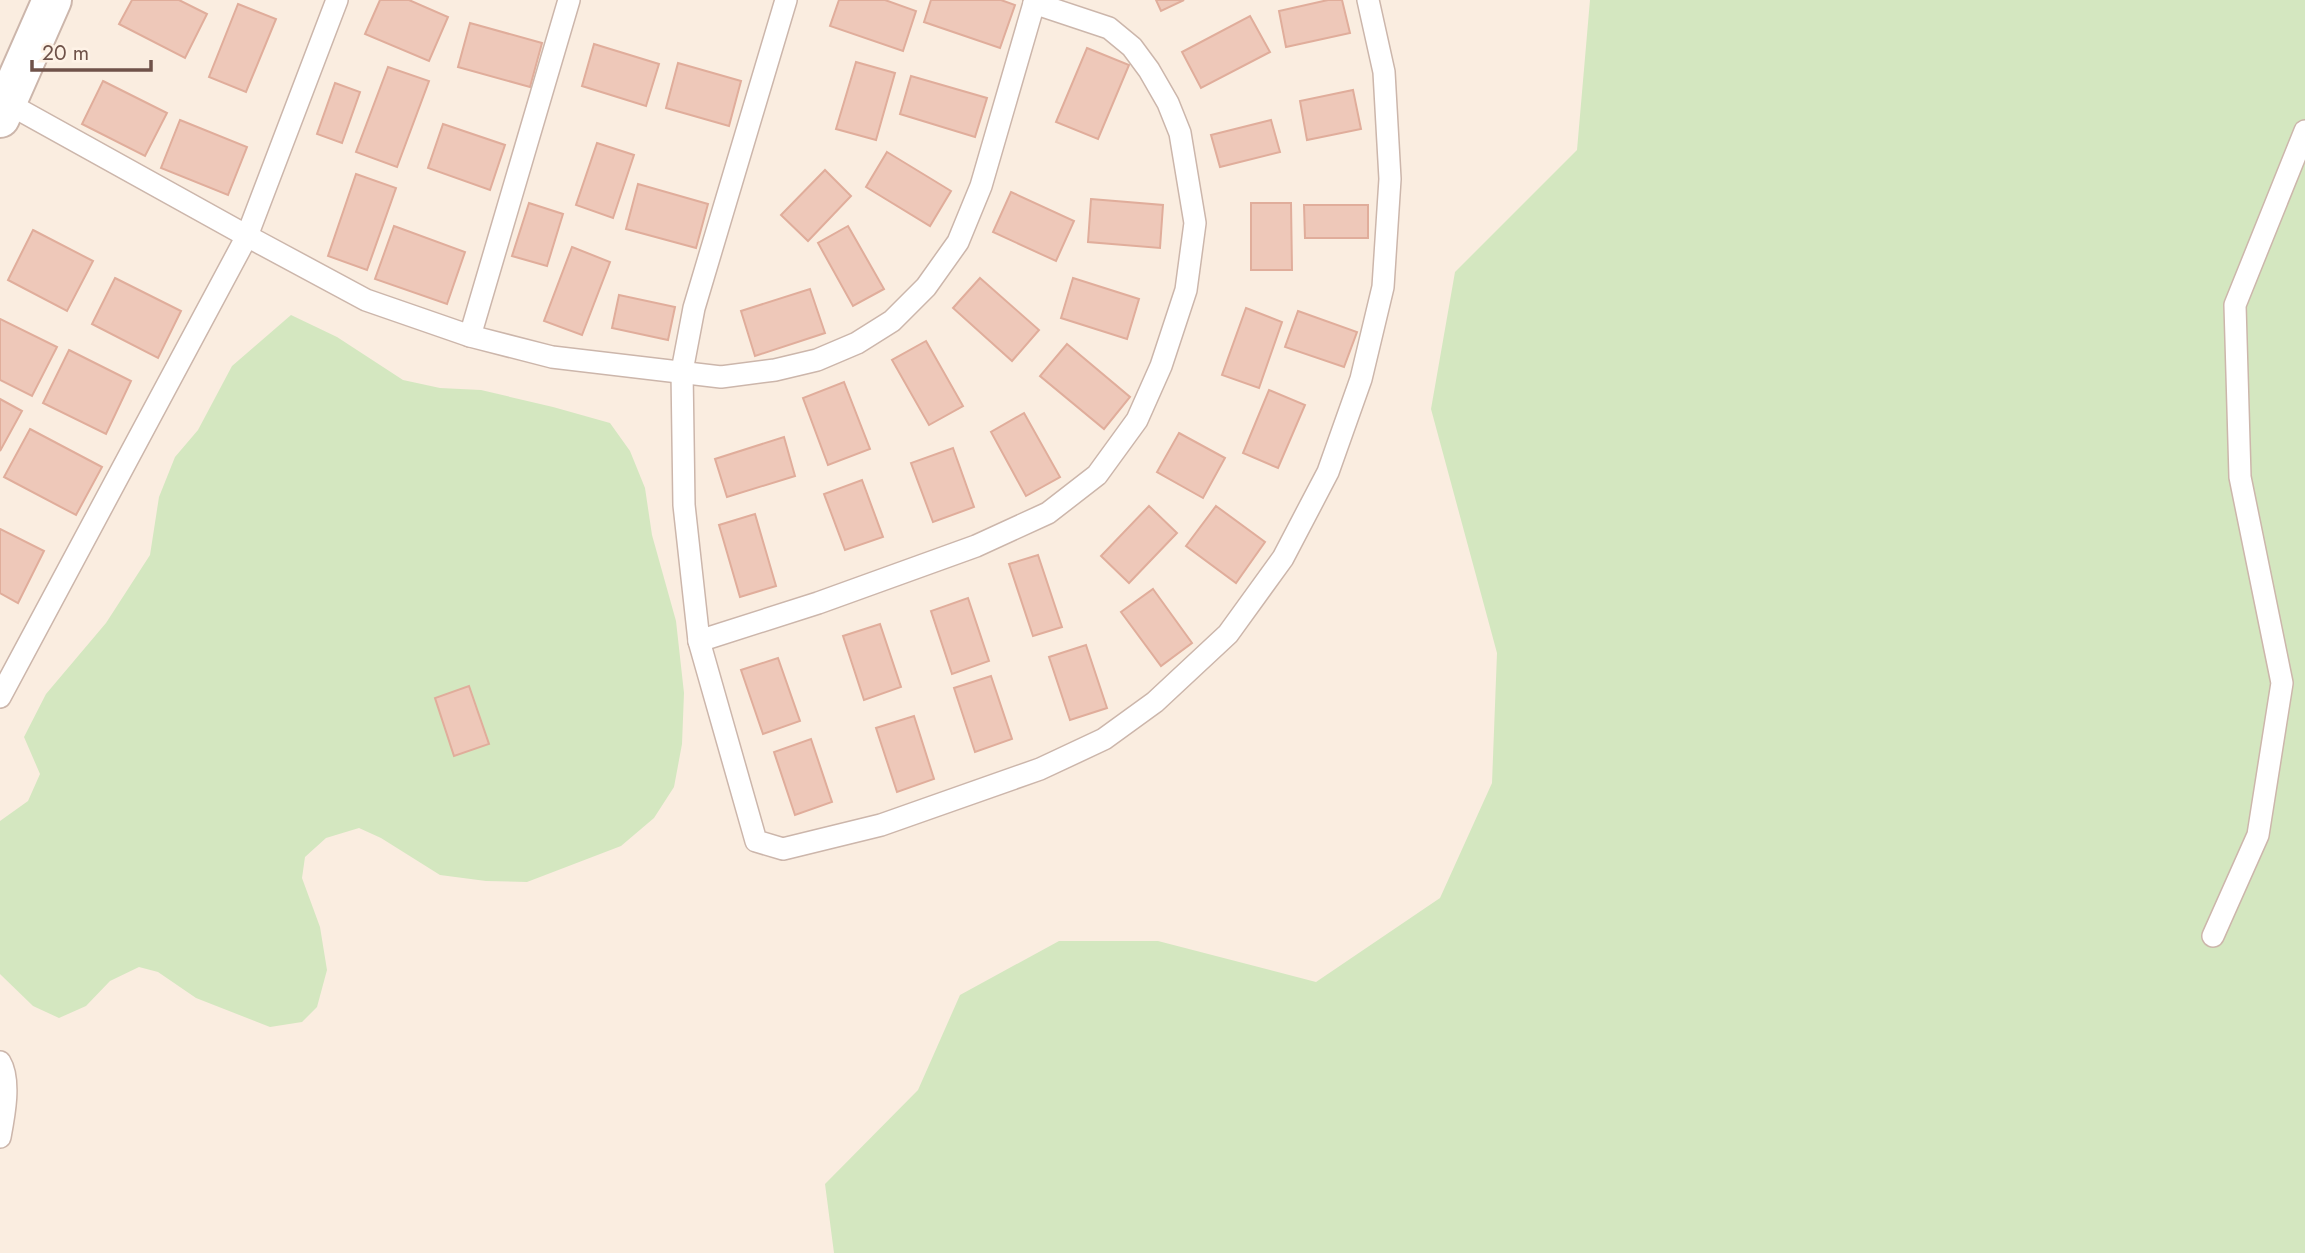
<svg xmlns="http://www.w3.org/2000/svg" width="2305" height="1253" font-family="Jost,sans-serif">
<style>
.green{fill:#d4e7c0}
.building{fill:#eec8b9;stroke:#e0ad9b;stroke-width:2}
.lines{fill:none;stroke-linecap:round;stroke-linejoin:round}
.service-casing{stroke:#ccb6ab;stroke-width:24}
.tertiary-casing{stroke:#ccb6ab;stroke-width:42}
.service{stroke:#fff;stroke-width:21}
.tertiary{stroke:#fff;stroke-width:38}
</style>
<rect width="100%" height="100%" fill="#faede0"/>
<g class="green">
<polygon points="1590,0 2305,0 2305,1253 834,1253 825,1184 918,1090 960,995 1059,941 1158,941 1316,982 1440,898 1492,783 1497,653 1431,409 1455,272 1577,150"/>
<polygon points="291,315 337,337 403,380 440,388 481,390 553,407 610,423 630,451 645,488 652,535 676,621 684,693 682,744 674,787 654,818 621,846 527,882 486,881 440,875 381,838 359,828 326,838 305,857 302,878 320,927 327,970 317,1007 302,1022 270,1027 196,998 158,972 139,967 110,981 86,1006 59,1018 33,1006 0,974 0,821 28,801 40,774 24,737 46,694 106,623 150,555 159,497 175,457 198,430 232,366"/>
</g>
<g class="building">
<polygon points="132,0 179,0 207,14 185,58 119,24"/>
<polygon points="380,0 409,0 448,17 429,61 365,34"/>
<polygon points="839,0 885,0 916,11 903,51 830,26"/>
<polygon points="931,0 1001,0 1015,5 1000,48 924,22"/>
<polygon points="1156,0 1184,0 1161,11"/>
<polygon points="1328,0 1342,0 1350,33 1286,47 1279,11"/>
<polygon points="238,4 276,19 246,92 209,77"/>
<polygon points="1250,16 1270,52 1201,88 1182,52"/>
<polygon points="470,23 542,43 530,87 458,67"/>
<polygon points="594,44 659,64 646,106 582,86"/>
<polygon points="1087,48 1129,65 1098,139 1056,122"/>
<polygon points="856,62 895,73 876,140 836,129"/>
<polygon points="678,63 741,81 729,126 666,108"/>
<polygon points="388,67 429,81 397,167 356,152"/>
<polygon points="911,76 987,98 975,137 900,114"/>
<polygon points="103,81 167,113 145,156 82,124"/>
<polygon points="335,83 360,92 342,143 317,134"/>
<polygon points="1353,90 1361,129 1307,140 1300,101"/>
<polygon points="180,120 247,147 228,195 161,168"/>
<polygon points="1271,120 1280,152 1220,167 1211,135"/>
<polygon points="443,124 505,145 490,190 428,168"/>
<polygon points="597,143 634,155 613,218 576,205"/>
<polygon points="887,152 951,191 930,226 866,187"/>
<polygon points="825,170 851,196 808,241 781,215"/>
<polygon points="356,174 396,188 367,270 328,256"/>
<polygon points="638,184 708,204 696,248 626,229"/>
<polygon points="1011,192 1074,221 1056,261 993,232"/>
<polygon points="1091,199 1163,205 1160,248 1088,242"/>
<polygon points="529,203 563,214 547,266 512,256"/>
<polygon points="1251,203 1291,203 1292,270 1251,270"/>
<polygon points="1304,205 1368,205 1368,238 1305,238"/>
<polygon points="394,226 465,252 447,304 375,279"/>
<polygon points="848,226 884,289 853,306 818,243"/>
<polygon points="33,230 93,261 67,311 8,280"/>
<polygon points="572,247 610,262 582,335 544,321"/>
<polygon points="115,278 181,311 158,358 92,324"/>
<polygon points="980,278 1039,330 1012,361 953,308"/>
<polygon points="1073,278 1139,299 1127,339 1061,318"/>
<polygon points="810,289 825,333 755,356 741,311"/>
<polygon points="619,295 675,307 668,340 612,328"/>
<polygon points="1246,308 1282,322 1259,388 1222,375"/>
<polygon points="1298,311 1357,332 1344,367 1285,347"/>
<polygon points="0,319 57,347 32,396 0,380"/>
<polygon points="926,341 963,406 929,425 892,360"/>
<polygon points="1067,344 1130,397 1104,429 1040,376"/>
<polygon points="69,350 131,381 106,434 43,403"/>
<polygon points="844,382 870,449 828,465 803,398"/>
<polygon points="1269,390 1305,405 1278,468 1243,453"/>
<polygon points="0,399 22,411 0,451"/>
<polygon points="1024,413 1060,477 1026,496 991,432"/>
<polygon points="30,429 102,467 76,515 4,477"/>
<polygon points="1179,433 1225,458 1203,498 1157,472"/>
<polygon points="784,437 795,476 727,497 715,459"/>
<polygon points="953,448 974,507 933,522 911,463"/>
<polygon points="862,480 883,537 845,550 824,494"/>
<polygon points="1149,506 1177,533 1129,583 1101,556"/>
<polygon points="1216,506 1265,542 1236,583 1186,546"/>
<polygon points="755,514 776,586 740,597 719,525"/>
<polygon points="0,529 44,551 18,603 0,593"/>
<polygon points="1038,555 1062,627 1033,636 1009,564"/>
<polygon points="1153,589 1192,643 1161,666 1121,612"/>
<polygon points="968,598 989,661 952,674 931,611"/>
<polygon points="880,624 901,687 864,700 843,636"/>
<polygon points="1086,645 1107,708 1070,720 1049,657"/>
<polygon points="778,658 800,721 763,734 741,670"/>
<polygon points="991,676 1012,739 975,752 954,688"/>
<polygon points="469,686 489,744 454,756 435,698"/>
<polygon points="914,716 934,779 897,792 876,728"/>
<polygon points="811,739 832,802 795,815 774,752"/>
</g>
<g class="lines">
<g class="service-casing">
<g id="service">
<polyline points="786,0 694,308 682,371 684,505 699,641 756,841 783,849 881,825 1040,769 1104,739 1155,702 1228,634 1283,558 1328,472 1361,379 1383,287 1390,179 1384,72 1368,0"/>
<polyline points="0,99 247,236 366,300 470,336 552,357 721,377 775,370 817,360 857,343 892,321 926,287 958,242 981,186 1035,0"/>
<polyline points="470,336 569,0"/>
<polyline points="699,641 818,603 976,546 1048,513 1097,475 1137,420 1161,366 1186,290 1195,223 1180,133 1168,103 1149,70 1132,47 1109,28 1034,3"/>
<polyline points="0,697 247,236 337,0"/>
<polyline points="2213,936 2258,835 2282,683 2240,477 2235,305 2305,131"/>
<path d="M0 1062C11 1080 4 1116 0 1137"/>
</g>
</g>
<g class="tertiary-casing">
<polyline id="tertiary" points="0,118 52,0"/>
</g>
<use href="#service" class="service"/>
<use href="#tertiary" class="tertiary"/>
</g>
<path d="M32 60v10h119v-10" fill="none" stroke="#6f5249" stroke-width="3.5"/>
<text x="42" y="60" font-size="21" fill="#6f5249" stroke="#fef2e6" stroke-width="5" paint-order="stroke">20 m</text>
</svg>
